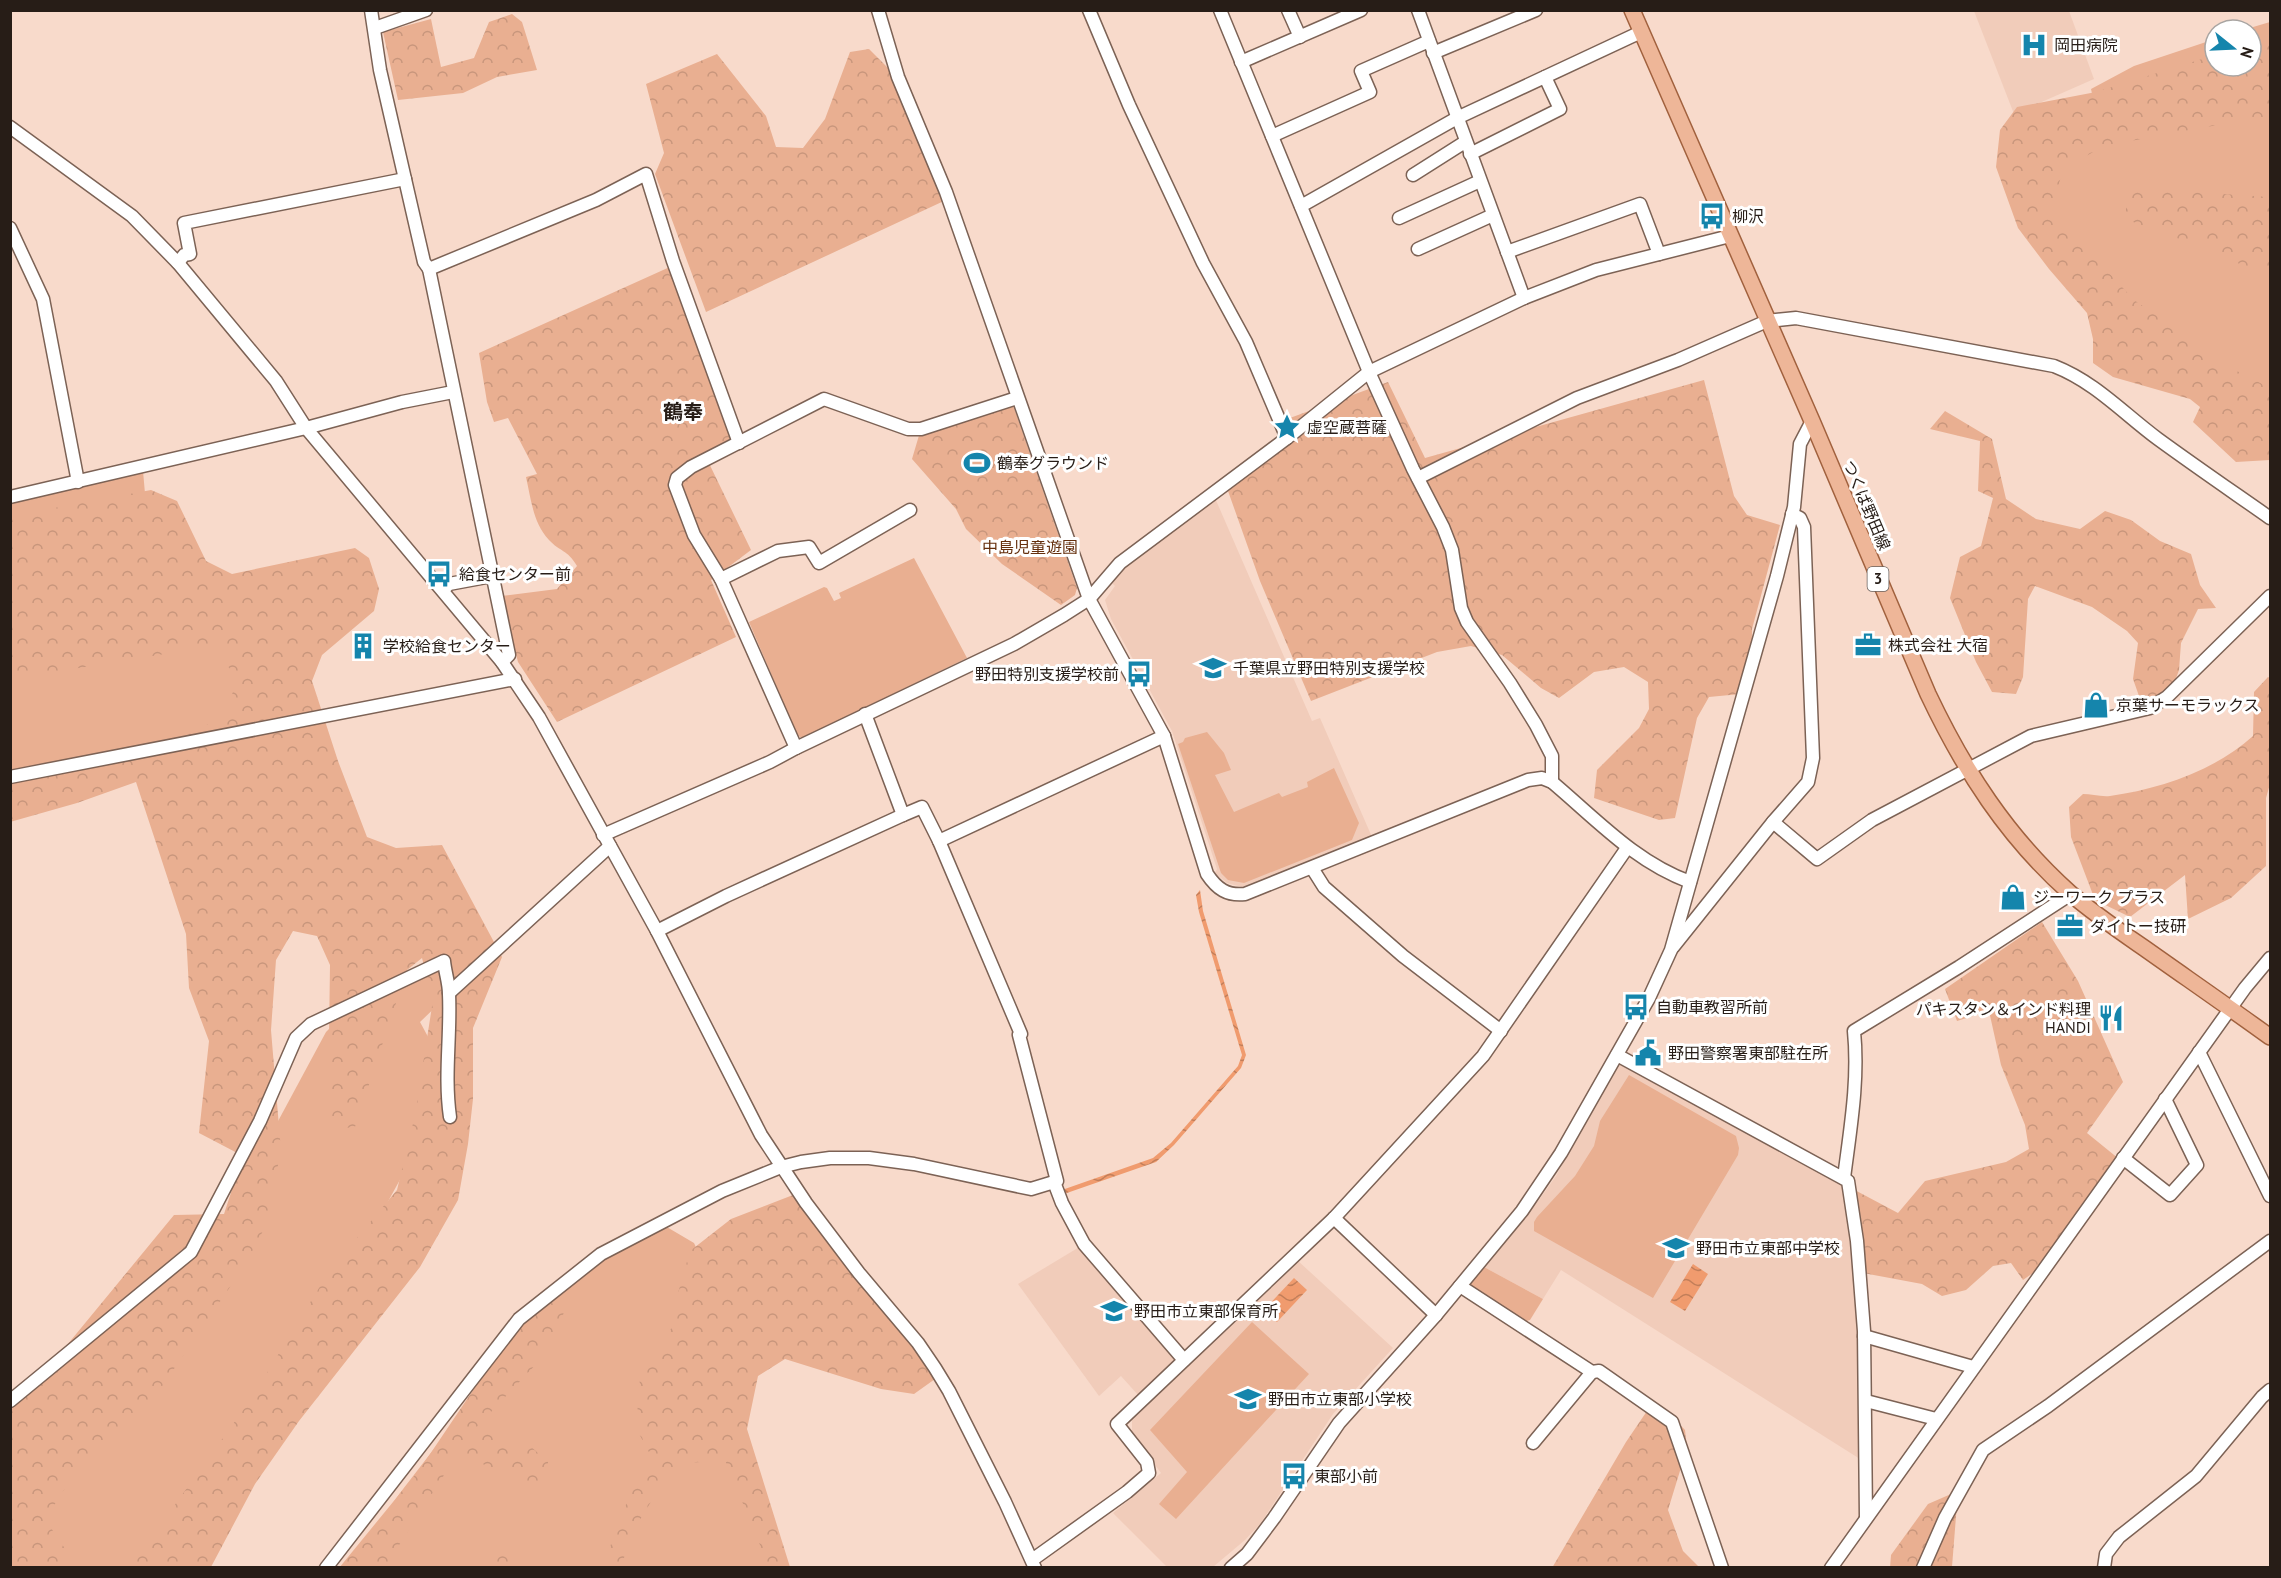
<svg xmlns="http://www.w3.org/2000/svg" width="2281" height="1578" font-family="'PT Sans','Noto Sans JP',sans-serif">
<style>
.built{fill:#f1ccba}
.grass{fill:#e9af91}
.forest{fill:url(#forest-crowns)}
.water{fill:url(#water-waves)}
.lines{fill:none;stroke-linecap:round;stroke-linejoin:round}
.minor-casing{stroke:#7c6255;stroke-width:15}
.major-casing{stroke:#a1613e;stroke-width:18}
.minor{stroke:#fff;stroke-width:12}
.major{stroke:#eeb698;stroke-width:15}
.labels{text-anchor:middle;stroke-width:6;stroke-linejoin:round;paint-order:stroke}
.shield{fill:#fff;stroke:#68615d;stroke-width:1.5}
.shield-label{font-size:15px;font-weight:bold;fill:#271d17}
.poi-label{font-size:16px;fill:#271d17;stroke:#fff;text-anchor:start}
.street-label{font-size:16px;fill:#271d17;stroke:#fff}
.park-label{font-size:16px;fill:#652f0d;stroke:#fff}
.quarter-label{font-size:20px;font-weight:bold;fill:#271d17;stroke:#fff}
</style>
<defs>
<pattern id="forest-crowns" width="20" height="18" patternUnits="userSpaceOnUse" patternTransform="scale(1.5)"><rect width="20" height="18" fill="#e9af91"/><path d="M2 6a3 3 0 1 1 6 0M12 15a3 3 0 1 1 6 0" fill="none" stroke="#c8967c"/></pattern>
<pattern id="water-waves" width="16" height="10" patternUnits="userSpaceOnUse" patternTransform="scale(1.5)"><rect width="16" height="10" fill="#f09b6e"/><path d="M0 5q4-4 8 0t8 0" fill="none" stroke="#c27e59"/></pattern>
</defs>
<rect width="100%" height="100%" fill="#f8dacb"/>
<g class="built">
<polygon points="1974,11 2069,11 2094,79 2014,114"/>
<polygon points="1215,498 1312,721 1320,718 1372,837 1254,884 1242,887 1227,883 1215,873 1217,869 1172,731 1111,619 1105,600 1115,586 1110,581 1126,566"/>
<polygon points="1627,1064 1843,1181 1858,1301 1860,1459 1561,1270 1543,1299 1484,1267 1539,1200 1556,1176 1618,1065"/>
<polygon points="1081,1246 1177,1356 1175,1362 1139,1396 1121,1376 1099,1396 1018,1284"/>
<polygon points="1297,1260 1393,1348 1333,1414 1260,1524 1245,1540 1213,1567 1167,1567 1113,1513 1161,1473 1132,1433 1132,1416"/>
</g>
<g class="grass">
<polygon points="2270,22 2270,399 2070,272 2022,151 2102,139 2091,89 2134,66 2215,39 2215,66 2251,66 2251,30 2243,30"/>
<polygon points="143,471 156,617 286,635 301,720 11,776 11,500"/>
<polygon points="914,558 967,658 802,738 797,735 749,622 824,587 827,588 834,601 841,598 839,593"/>
<polygon points="1207,732 1224,753 1231,770 1215,775 1234,812 1279,793 1282,797 1308,787 1307,782 1334,768 1359,823 1352,840 1244,883 1228,880 1221,873 1178,744 1183,742 1185,738"/>
<polygon points="434,967 470,974 420,1022 446,1070 441,1105 324,1318 134,1567 11,1568 29,1412 227,1216 326,1032 344,1014"/>
<polygon points="1629,1075 1736,1136 1739,1148 1738,1155 1653,1298 1534,1231 1534,1222 1537,1217 1575,1176 1594,1146 1600,1121"/>
<polygon points="660,1223 694,1243 727,1312 733,1467 786,1567 347,1568 400,1493 548,1301 572,1280"/>
<polygon points="1484,1267 1543,1299 1530,1320 1520,1323 1467,1286"/>
<polygon points="1252,1322 1309,1374 1176,1519 1159,1504 1187,1472 1150,1430"/>
</g>
<g class="forest">
<polygon points="512,14 522,22 537,70 497,77 463,93 398,100 383,32 431,19 441,67 474,58 489,22"/>
<polygon points="2270,37 2270,122 2212,126 2103,146 2063,170 2051,210 2134,300 2233,369 2270,388 2270,460 2236,462 2193,422 2200,407 2190,399 2113,377 2093,363 2093,339 2087,313 2049,269 2018,228 1996,167 2000,130 2017,107 2096,92 2215,55 2215,66 2251,66 2251,44"/>
<polygon points="869,49 893,73 946,200 706,312 655,174 664,153 646,84 717,54 766,116 776,147 803,148 825,119 850,52"/>
<polygon points="2128,188 2270,197 2270,277 2198,246 2125,219"/>
<path d="M672 266 733 438 704 453 751 550 711 580 736 637 557 722 518 662 501 596 557 589 577 566C567 549 560 552 549 540 533 523 531 499 526 477L537 474 508 418 494 422 487 402 479 353Z"/>
<polygon points="1704,380 1734,496 1747,515 1780,525 1752,629 1751,693 1709,697 1697,718 1675,818 1659,820 1594,798 1597,770 1639,728 1649,709 1648,682 1624,667 1594,672 1559,698 1541,688 1502,655 1471,646 1437,652 1311,701 1260,581 1228,491 1231,486 1284,443 1279,422 1388,382 1425,458"/>
<polygon points="1013,405 1077,588 1075,595 1061,605 1002,564 966,529 956,509 912,459 920,432"/>
<polygon points="1945,411 1992,439 2006,499 2036,519 2080,529 2105,511 2131,520 2160,541 2191,554 2200,585 2216,608 2198,609 2181,643 2179,670 2166,706 2139,696 2133,679 2138,643 2127,631 2092,607 2035,586 2028,599 2023,677 2016,694 1992,692 1976,662 1950,598 1960,557 1981,546 1993,498 1978,491 1980,441 1930,429"/>
<polygon points="151,490 177,501 206,561 232,574 355,548 369,558 379,589 374,611 322,655 312,681 338,761 367,837 396,848 442,845 502,957 473,1028 473,1099 468,1144 458,1200 420,1267 299,1421 255,1484 211,1567 116,1567 156,1531 251,1399 330,1270 397,1190 415,1115 433,1000 422,958 407,970 355,1127 335,1129 328,1107 330,965 317,936 293,931 276,960 271,1030 281,1151 265,1227 245,1265 152,1401 59,1495 47,1522 76,1565 80,1567 11,1567 11,1401 21,1401 174,1215 224,1214 243,1156 199,1133 209,1041 189,988 186,934 136,782 77,803 10,822 11,781 160,749 220,718 236,686 220,645 11,679 11,516"/>
<path d="M2268 677 2270 678V784L2266 798V866L2231 898 2188 919 2185 875 2130 917 2095 900 2071 837 2069 807 2083 794C2091 794 2101 797 2110 796 2160 789 2216 770 2253 736L2254 692Z"/>
<polygon points="2042,922 2078,981 2123,1082 2087,1133 2119,1159 2040,1268 2023,1280 2011,1263 1993,1266 1966,1290 1942,1296 1922,1284 1863,1273 1851,1188 1898,1213 1925,1181 2006,1162 2029,1149 2025,1125 2001,1065 1989,1011 1957,1021 1945,989"/>
<polygon points="793,1195 924,1362 935,1379 914,1394 881,1389 785,1359 758,1376 747,1429 790,1567 769,1567 725,1460 675,1464 642,1516 620,1567 602,1568 628,1499 651,1456 636,1428 640,1378 672,1327 676,1300 690,1251 731,1219"/>
<polygon points="556,1291 570,1301 540,1360 474,1430 529,1445 548,1462 548,1481 533,1493 516,1476 457,1455 385,1567 339,1568 420,1469 533,1301"/>
<polygon points="1647,1411 1668,1412 1685,1430 1687,1448 1668,1510 1683,1551 1699,1567 1552,1568 1626,1442"/>
<polygon points="1958,1491 1952,1567 1890,1568 1891,1555 1928,1504"/>
<polygon points="490,1552 523,1558 524,1567 474,1567"/>
</g>
<g class="water">
<polygon points="1200,890 1203,911 1246,1055 1241,1068 1174,1145 1156,1162 1064,1194 1062,1190 1153,1158 1171,1143 1238,1066 1242,1055 1199,912 1196,895"/>
<polygon points="1693,1264 1708,1274 1685,1311 1670,1302"/>
<polygon points="1294,1278 1307,1290 1277,1322 1264,1310"/>
</g>
<g class="lines">
<g class="minor-casing">
<g id="minor">
<polyline points="371,10 380,70 424,262 429,269"/>
<path d="M878 10 898 77 946 192 1089 599 1164 736 1207 874C1217 889 1227 896 1245 894L1528 780 1542 778 1552 782C1596 819 1635 862 1690 882"/>
<polyline points="1089,10 1129,105 1203,263 1246,342 1287,438"/>
<polyline points="1220,10 1369,372 1413,469 1443,527 1452,550 1461,608 1467,622 1510,683 1536,725 1552,756 1552,782"/>
<polyline points="1288,10 1300,37"/>
<polyline points="1418,10 1524,298"/>
<polyline points="375,28 426,10"/>
<polyline points="1433,53 1536,10"/>
<polyline points="1241,62 1361,10"/>
<polyline points="10,127 132,216 178,263 276,381 306,428 502,662 539,717 657,931 761,1135 806,1203 859,1273 918,1343 935,1368 949,1391 1005,1502 1035,1568"/>
<polyline points="1272,136 1370,92 1361,71 1429,41"/>
<polyline points="1470,154 1560,109 1545,77"/>
<polyline points="1413,175 1465,142"/>
<polyline points="1301,206 1457,118 1641,32"/>
<polyline points="1399,218 1480,181"/>
<polyline points="10,228 43,299 78,482"/>
<polyline points="1418,249 1493,215"/>
<polyline points="1507,252 1640,204 1659,254"/>
<polyline points="178,263 184,255 190,254 184,223 405,179"/>
<path d="M1418 478 1577 398 1678 360 1767 321 1796 318 2054 366C2095 382 2123 413 2158 439 2195 466 2233 492 2270 518"/>
<polyline points="10,497 306,428 402,402 453,392"/>
<polyline points="721,579 694,535 675,485 677,478 691,467 824,399 908,429 921,429 1017,398"/>
<polyline points="443,590 449,584 492,576"/>
<polyline points="502,662 509,655 429,269 596,200 646,174 673,261 739,443"/>
<polyline points="865,714 903,815 922,807 939,841 1021,1034 1019,1035 1057,1181 1054,1182 1062,1203 1084,1244 1184,1360"/>
<polyline points="796,748 721,579 778,551 809,547 819,563 910,510"/>
<polyline points="10,777 515,679"/>
<polyline points="1773,822 1817,859 1872,820 2031,736 2150,708 2167,697 2270,596"/>
<polyline points="603,835 770,762 796,748 1014,644 1064,615 1089,599 1120,563 1287,438 1369,372 1524,298 1596,270 1730,236"/>
<polyline points="939,841 1164,736"/>
<polyline points="1312,868 1324,887 1403,956 1501,1031"/>
<polyline points="657,931 726,896 903,815"/>
<polyline points="1673,947 1773,822 1808,782 1813,758 1804,527 1800,518 1792,514"/>
<polyline points="449,993 610,846"/>
<polyline points="2199,1052 2270,1196"/>
<polyline points="1617,1055 1848,1181 1857,1241 1864,1331 1866,1518"/>
<polyline points="2123,1158 2170,1195 2197,1165 2165,1099"/>
<path d="M1844 1178C1850 1130 1859 1081 1854 1031L1959 967 2071 894"/>
<polyline points="1334,1218 1436,1315"/>
<polyline points="1460,1286 1592,1372 1599,1371 1672,1422 1722,1568"/>
<polyline points="1864,1336 1973,1367"/>
<path d="M10 1401 191 1252 260 1121 296 1038 311 1024 444 961C445 972 449 983 449 994 451 1035 444 1076 450 1117"/>
<polyline points="1866,1401 1936,1419"/>
<polyline points="1533,1443 1592,1372"/>
<polyline points="1032,1560 1127,1492 1149,1473 1147,1462 1117,1424 1334,1218 1483,1056 1627,848"/>
<polyline points="326,1568 519,1319 601,1254 722,1191 781,1167 801,1162 830,1158 869,1158 914,1164 1031,1189 1054,1182"/>
<polyline points="1231,1568 1247,1554 1274,1518 1339,1423 1436,1315 1522,1211 1561,1153 1649,998 1671,950 1777,576 1794,507 1800,444 1812,421"/>
<polyline points="1831,1568 2245,988 2270,958"/>
<polyline points="1923,1568 1945,1518 1983,1450 2048,1406 2270,1241"/>
<polyline points="2104,1568 2106,1554 2119,1537 2196,1476 2262,1397 2270,1390"/>
</g>
</g>
<g class="major-casing">
<path id="major" d="M1632 10 1812 421 1928 694C1964 770 2007 837 2070 893 2094 914 2121 932 2147 950 2188 979 2230 1008 2270 1037"/>
</g>
<use href="#minor" class="minor"/>
<use href="#major" class="major"/>
</g>
<defs>
<g id="hospital-bare" transform="scale(2.07)"><path d="M-5-5h3v3.5h4V-5h3V5h-3V1.5h-4V5h-3Z" fill="#1585ac" stroke="#fff" stroke-width="2.5" paint-order="stroke"/></g>
<g id="bus-bare" transform="scale(2.07)"><path d="M-5-6H5V4H4V6H2V4H-2V6H-4V4H-5ZM-3.5-4V0h7V-4ZM-3.5 1.2v1.5H-2V1.2ZM2 1.2v1.5H3.5V1.2Z" fill="#1585ac" stroke="#fff" stroke-width="2.5" paint-order="stroke"/></g>
<g id="sight-bare" transform="scale(2.07)"><path d="M0-6L1.8-2.2L6-1.7L2.9 1.2L3.7 5.4L0 3.3L-3.7 5.4L-2.9 1.2L-6-1.7L-1.8-2.2Z" fill="#1585ac" stroke="#fff" stroke-width="2.5" paint-order="stroke"/></g>
<g id="stadium-bare" transform="scale(2.07)"><path d="M0-5a6.5 5 0 1 0 0 10a6.5 5 0 1 0 0-10ZM-3.5-1.8h7v3.6h-7Z" fill="#1585ac" stroke="#fff" stroke-width="2.5" paint-order="stroke"/></g>
<g id="office-bare" transform="scale(2.07)"><path d="M-6-3h4V-5.5h4V-3h4V5H-6ZM-1-4.5V-3h2v-1.5ZM-6 0V1H6V0Z" fill="#1585ac" stroke="#fff" stroke-width="2.5" paint-order="stroke"/></g>
<g id="building-bare" transform="scale(2.07)"><path d="M-4-6H4V6H1V3H-1V6H-4ZM-2.5-4.3h1.7v1.8h-1.7ZM.8-4.3h1.7v1.8H.8ZM-2.5-1h1.7V.8h-1.7ZM.8-1h1.7V.8H.8Z" fill="#1585ac" stroke="#fff" stroke-width="2.5" paint-order="stroke"/></g>
<g id="school-bare" transform="scale(2.07)"><path d="M0-5L7-2L0 1L-7-2ZM-4 1L0 2.5L4 1V4Q0 6-4 4Z" fill="#1585ac" stroke="#fff" stroke-width="2.5" paint-order="stroke"/></g>
<g id="shop-bare" transform="scale(2.07)"><path d="M-5-2.5h2.3a2.7 3.5 0 0 1 5.4 0H5L5.5 6h-11ZM-1.5-2.5h3a1.5 2.3 0 0 0-3 0Z" fill="#1585ac" stroke="#fff" stroke-width="2.5" paint-order="stroke"/></g>
<g id="restaurant-bare" transform="scale(2.07)"><path d="M-5-6h1v4h1v-4h1v4h1v-4h1v5L-1.5 .5V6h-2V.5L-5-1ZM5-6V6H3V1.5H1.5Q1.5-4 5-6Z" fill="#1585ac" stroke="#fff" stroke-width="2.5" paint-order="stroke"/></g>
<g id="civic-bare" transform="scale(2.07)"><path d="M-.6-6.5H3V-4.5H.6V-3L4-1V1h2V6H-6V1h2V-1L-.6-3ZM-1.2 2.5V6h2.4V2.5Z" fill="#1585ac" stroke="#fff" stroke-width="2.5" paint-order="stroke"/></g>
</defs>
<g fill-rule="evenodd">
<use href="#hospital-bare" x="2034" y="45"/>
<use href="#bus-bare" x="1712" y="216"/>
<use href="#sight-bare" x="1287" y="427"/>
<use href="#stadium-bare" x="977" y="463"/>
<use href="#bus-bare" x="439" y="574"/>
<use href="#office-bare" x="1868" y="645"/>
<use href="#building-bare" x="363" y="646"/>
<use href="#school-bare" x="1213" y="668"/>
<use href="#bus-bare" x="1139" y="674"/>
<use href="#shop-bare" x="2096" y="705"/>
<use href="#shop-bare" x="2013" y="897"/>
<use href="#office-bare" x="2070" y="926"/>
<use href="#bus-bare" x="1636" y="1007"/>
<use href="#restaurant-bare" x="2111" y="1018"/>
<use href="#civic-bare" x="1648" y="1053"/>
<use href="#school-bare" x="1676" y="1248"/>
<use href="#school-bare" x="1114" y="1311"/>
<use href="#school-bare" x="1248" y="1399"/>
<use href="#bus-bare" x="1294" y="1476"/>
</g>
<g class="labels">
<rect class="shield" x="1867.5" y="567" width="21" height="24" rx="4.5"/>
<g class="shield-label">
<text x="1878" y="584">3</text>
</g>
<g class="poi-label">
<text x="2054" y="51">岡田病院</text>
<text x="1732" y="222">柳沢</text>
<text x="1307" y="433">虚空蔵菩薩</text>
<text x="997" y="469">鶴奉グラウンド</text>
<text x="459" y="580">給食センター前</text>
<text x="1888" y="651">株式会社 大宿</text>
<text x="383" y="652">学校給食センター</text>
<text x="1233" y="674">千葉県立野田特別支援学校</text>
<text x="1119" y="680" text-anchor="end">野田特別支援学校前</text>
<text x="2116" y="711">京葉サーモラックス</text>
<text x="2033" y="903">ジーワーク プラス</text>
<text x="2090" y="932">ダイトー技研</text>
<text x="1656" y="1013">自動車教習所前</text>
<text x="2091" y="1015" text-anchor="end">パキスタン＆インド料理<tspan x="2091" dy="18">HANDI</tspan></text>
<text x="1668" y="1059">野田警察署東部駐在所</text>
<text x="1696" y="1254">野田市立東部中学校</text>
<text x="1134" y="1317">野田市立東部保育所</text>
<text x="1268" y="1405">野田市立東部小学校</text>
<text x="1314" y="1482">東部小前</text>
</g>
<g class="street-label">
<text transform="translate(1867 505) rotate(67)" y="6">つくば野田線</text>
</g>
<g class="park-label">
<text x="1030" y="553">中島児童遊園</text>
</g>
<g class="quarter-label">
<text x="683" y="419">鶴奉</text>
</g>
</g>
<rect width="2281" height="1578" fill="none" stroke="#271d17" stroke-width="24"/>
<g transform="translate(2233 48) rotate(108)"><circle r="28" fill="#ffffff" stroke="#a9a5a2" stroke-width="1.5"/>
<path d="M0-4.5L10 22L0 15L-10 22Z" fill="#1585ac"/>
<text y="-9" font-size="16" font-weight="bold" text-anchor="middle" fill="#271d17">N</text>
</g>
</svg>
